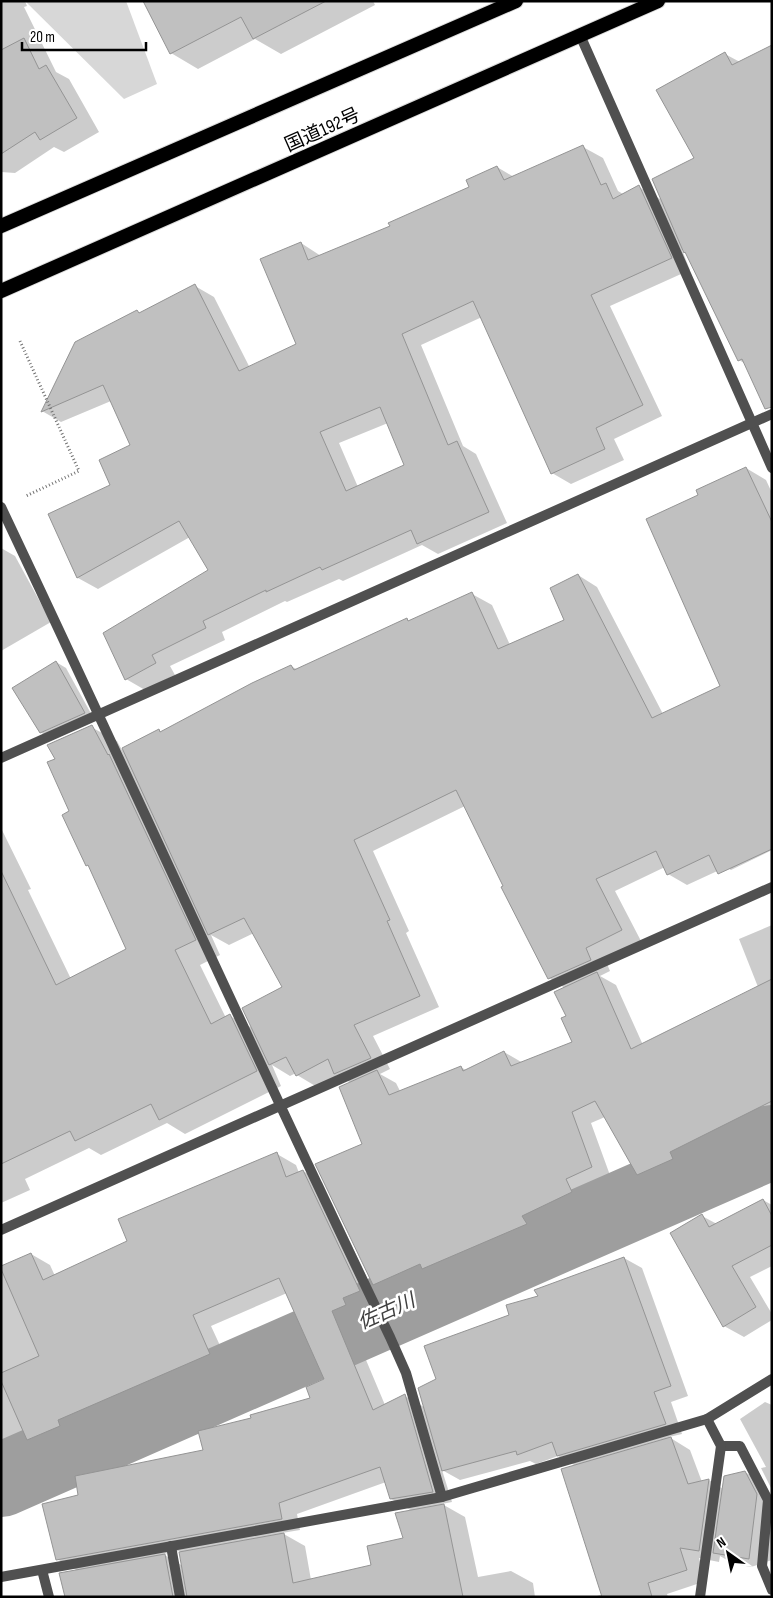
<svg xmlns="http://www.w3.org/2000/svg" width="773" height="1598" font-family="'Sofia Sans Condensed','Noto Sans JP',sans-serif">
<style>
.green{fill:#d7d7d7}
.shadow{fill:#0003;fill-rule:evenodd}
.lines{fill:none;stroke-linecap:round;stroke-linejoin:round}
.river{stroke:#9e9e9e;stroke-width:74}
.building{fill:#c0c0c0;stroke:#949494;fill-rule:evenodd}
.trunk-casing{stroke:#dbdbdb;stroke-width:16}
.path{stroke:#727272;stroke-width:3;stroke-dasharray:1 2.5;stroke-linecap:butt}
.service{stroke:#505050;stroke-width:10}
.minor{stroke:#505050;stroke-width:10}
.tertiary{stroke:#505050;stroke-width:10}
.trunk{stroke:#000;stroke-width:14}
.labels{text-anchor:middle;stroke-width:5;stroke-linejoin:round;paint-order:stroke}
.street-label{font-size:19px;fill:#000;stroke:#fff}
.water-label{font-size:20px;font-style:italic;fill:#3f3f3f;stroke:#fff}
</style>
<rect width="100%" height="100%" fill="#fff"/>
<polygon class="green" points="25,1 126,1 157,84 124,99"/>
<g class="shadow">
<polygon points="1,1 25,1 27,6 24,7 56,72 69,79 99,132 64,152 54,147 15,173 1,172"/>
<polygon points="144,1 373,1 375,5 281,54 255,39 198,69 171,53"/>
<path d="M725 54 740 62 744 363 739 360 687 253 682 250 690 270 610 306 662 416 614 439 624 460 571 484 552 473 482 317 421 345 463 446 476 454 507 523 438 554 422 545 343 581 339 579 287 602 285 601 222 632 225 640 170 666 175 675 145 690 126 679 209 570 190 537 98 589 78 578 49 515 112 486 132 445 111 401 61 422 42 411 137 312 141 314 195 286 214 297 250 368 298 345 301 243 321 256 391 227 471 188 497 167 514 177 583 147 603 158 618 191 623 194 639 187 662 200 696 159ZM388 423 406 466 358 487 339 443Z"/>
<path d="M746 468 766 480 772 493V850L731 870 726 867 687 885 668 874 665 867 615 891 641 941 605 959 610 971 600 976 616 985 643 1045 758 987 739 939 772 925V1122L689 1163 692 1170 657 1185 638 1174 605 1117 591 1123 611 1178 585 1191 591 1203 541 1227 545 1235 442 1279 437 1276 393 1296 374 1284 364 1145 351 1083 338 1075 317 1087 297 1075 296 1073 290 1076 272 1065 281 1086 185 1134 167 1123 101 1155 89 1148 25 1179 30 1190 1 1203V828L31 889 28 890 71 979 127 950 90 866 87 865 71 812 57 759 91 727 117 741 122 750 159 731 162 732 291 666 298 670 407 620 410 622 472 594 492 605 510 645 566 620 578 575 597 587 663 714 722 686 700 495ZM465 806 549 978 565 988 568 1016 574 1043 523 1063 504 1052 467 1071 461 1067 400 1091 396 1083 380 1074 390 1069 373 1036 439 1007 406 933 409 931 373 851ZM254 933 284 987 254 1029 230 1016 226 1018 200 965 220 955 211 935 229 945Z"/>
<polygon points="1,548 15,556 51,622 1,651"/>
<polygon points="56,662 66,668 94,719 50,738 40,732"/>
<path d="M277 1154 296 1165 299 1173 303 1171 322 1182 378 1302 362 1309 364 1315 350 1322 385 1405 405 1396 424 1407 438 1380 511 1315 540 1297 624 1258 642 1268 688 1396 671 1402 682 1434 669 1437 690 1450 702 1482 709 1480 723 1489 745 1472 765 1484 772 1497V1560L751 1567 734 1564 720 1556 719 1562 699 1558 706 1581 667 1594 668 1597H594L603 1594 576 1466 558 1456 536 1464 530 1461 460 1480 442 1470 452 1502 442 1504 465 1517 478 1577 511 1571 533 1583 535 1597H66L78 1571 57 1559 79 1496 204 1451 253 1419 312 1399 325 1380 287 1293 211 1326 229 1365 76 1431 79 1436 47 1450 33 1442 1 1456V1269L31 1254 50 1265 55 1276 129 1242ZM386 1482 391 1499 412 1511 404 1539 372 1566 311 1580 305 1546 282 1533 300 1530 297 1514ZM180 1551 183 1566 163 1554Z"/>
<polygon points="763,1200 772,1205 772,1266 750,1277 772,1314 772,1320 744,1337 724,1326 702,1216 717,1224"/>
<polygon points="765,1402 772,1405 772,1490 761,1468 766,1467 740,1419"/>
</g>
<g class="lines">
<polyline class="river" points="1,1480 772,1142"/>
</g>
<g class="building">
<polygon points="143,1 326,1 253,39 241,17 170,54"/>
<polygon points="24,38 39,69 46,65 77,118 40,140 35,132 1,154 1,50"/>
<polygon points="772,45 772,407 765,409 742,359 738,361 685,252 684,253 652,179 694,158 656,90 725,52 732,65"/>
<path d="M583 145 601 185 606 183 613 199 639 185 672 258 591 295 643 405 596 428 605 449 551 474 473 301 402 334 448 445 457 441 489 512 417 544 411 530 322 570 320 567 266 592V590L203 621 206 628 152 655 156 663 125 680 103 633 208 570 179 521 77 578 48 514 110 485 99 460 130 445 103 385 41 412 75 342 137 310 139 313 195 284 239 371 296 344 260 259 301 242 308 260 390 226 388 223 469 187 466 180 497 166 504 180ZM380 407 404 465 346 491 320 432Z"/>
<polygon points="746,467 772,522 772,849 718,874 709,855 667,875 656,851 596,879 622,930 586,948 591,960 548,979 501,887 503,886 456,790 354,840 390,920 387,921 420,996 354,1025 371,1058 334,1074 328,1059 296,1076 286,1057 269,1065 242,1008 282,987 244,918 208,935 122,748 159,729 160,732 252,683 291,665 294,670 407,618 408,621 472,592 498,649 564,620 550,588 578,574 652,718 720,686 646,519 698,495 696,490"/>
<polygon points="56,661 85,713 40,733 12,688"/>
<polygon points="92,725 108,755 109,754 196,940 175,950 211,1024 230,1014 257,1071 159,1120 151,1104 75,1141 70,1131 1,1164 1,871 56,985 126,949 88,865 86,866 62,815 69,811 47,762 55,759 47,745"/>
<polygon points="597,972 631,1049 772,979 772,1101 670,1152 673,1159 637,1175 595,1101 572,1112 592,1167 566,1179 572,1192 522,1216 527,1224 422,1269 420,1264 373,1285 315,1164 362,1144 339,1087 377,1070 389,1095 461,1066 463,1071 504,1051 511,1066 572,1042 561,1018 566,1016 554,992"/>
<polygon points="277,1152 286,1177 303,1170 360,1291 343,1298 346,1305 332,1311 373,1410 405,1394 433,1492 390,1499 380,1467 279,1503 282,1519 56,1560 42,1504 78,1495 75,1476 203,1450 198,1431 251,1418 250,1415 310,1398 306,1387 324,1379 279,1278 193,1315 210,1354 58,1420 60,1426 27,1440 1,1381 1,1373 39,1356 1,1269 1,1266 31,1253 43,1280 127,1241 118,1219"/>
<polygon points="763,1199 772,1216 772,1245 732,1266 756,1307 723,1327 670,1233 702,1214 709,1227"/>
<polygon points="624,1257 671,1386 654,1392 666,1424 557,1456 552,1442 517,1455 516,1451 442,1471 418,1388 436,1379 424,1346 509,1315 506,1305 538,1296 534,1290"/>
<polygon points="671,1437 688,1484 709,1479 699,1551 680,1548 687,1570 648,1583 652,1597 602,1597 561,1469"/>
<polygon points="745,1471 757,1494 749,1559 713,1553 724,1476"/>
<polygon points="444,1504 463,1597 187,1597 179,1552 284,1533 293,1583 371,1565 367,1546 403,1538 395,1513"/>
<polygon points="165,1554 173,1597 65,1597 59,1573"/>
</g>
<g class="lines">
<g class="trunk-casing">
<g id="trunk">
<polyline points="1,226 516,1"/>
<polyline points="1,291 658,1"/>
</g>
</g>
<polyline class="path" points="20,341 79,471 26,496"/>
<polyline class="service" points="721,1446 740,1446 768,1500 762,1566 772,1590"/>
<g class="minor">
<polyline points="580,35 772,468"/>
<path d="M1 507C132 783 257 1061 390 1337L406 1373 442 1497"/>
<polyline points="1,758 772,414"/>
<polyline points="171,1546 180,1597"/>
<polyline points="42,1570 49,1597"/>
<polyline points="1,1577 442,1497 707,1419 772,1379"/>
<polyline points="700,1597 721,1446 707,1419"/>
</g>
<polyline class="tertiary" points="1,1230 772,887"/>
<use href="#trunk" class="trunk"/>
</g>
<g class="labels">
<g class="street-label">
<text transform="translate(322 129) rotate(-24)" y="7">国道192号</text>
</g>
<g class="water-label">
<text transform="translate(386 1311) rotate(-24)" y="7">佐古川</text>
</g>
</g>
<rect width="773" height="1598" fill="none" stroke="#000000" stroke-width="5"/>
<g transform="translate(728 1553) rotate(327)" stroke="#ffffff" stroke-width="4" paint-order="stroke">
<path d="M0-4L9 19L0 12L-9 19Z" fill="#000000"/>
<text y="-8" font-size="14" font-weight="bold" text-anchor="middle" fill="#000000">N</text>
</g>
<path d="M22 42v8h124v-8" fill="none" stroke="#000000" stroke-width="2.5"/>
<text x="30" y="42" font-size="15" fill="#000000" stroke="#ffffff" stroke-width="4" paint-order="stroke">20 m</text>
</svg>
